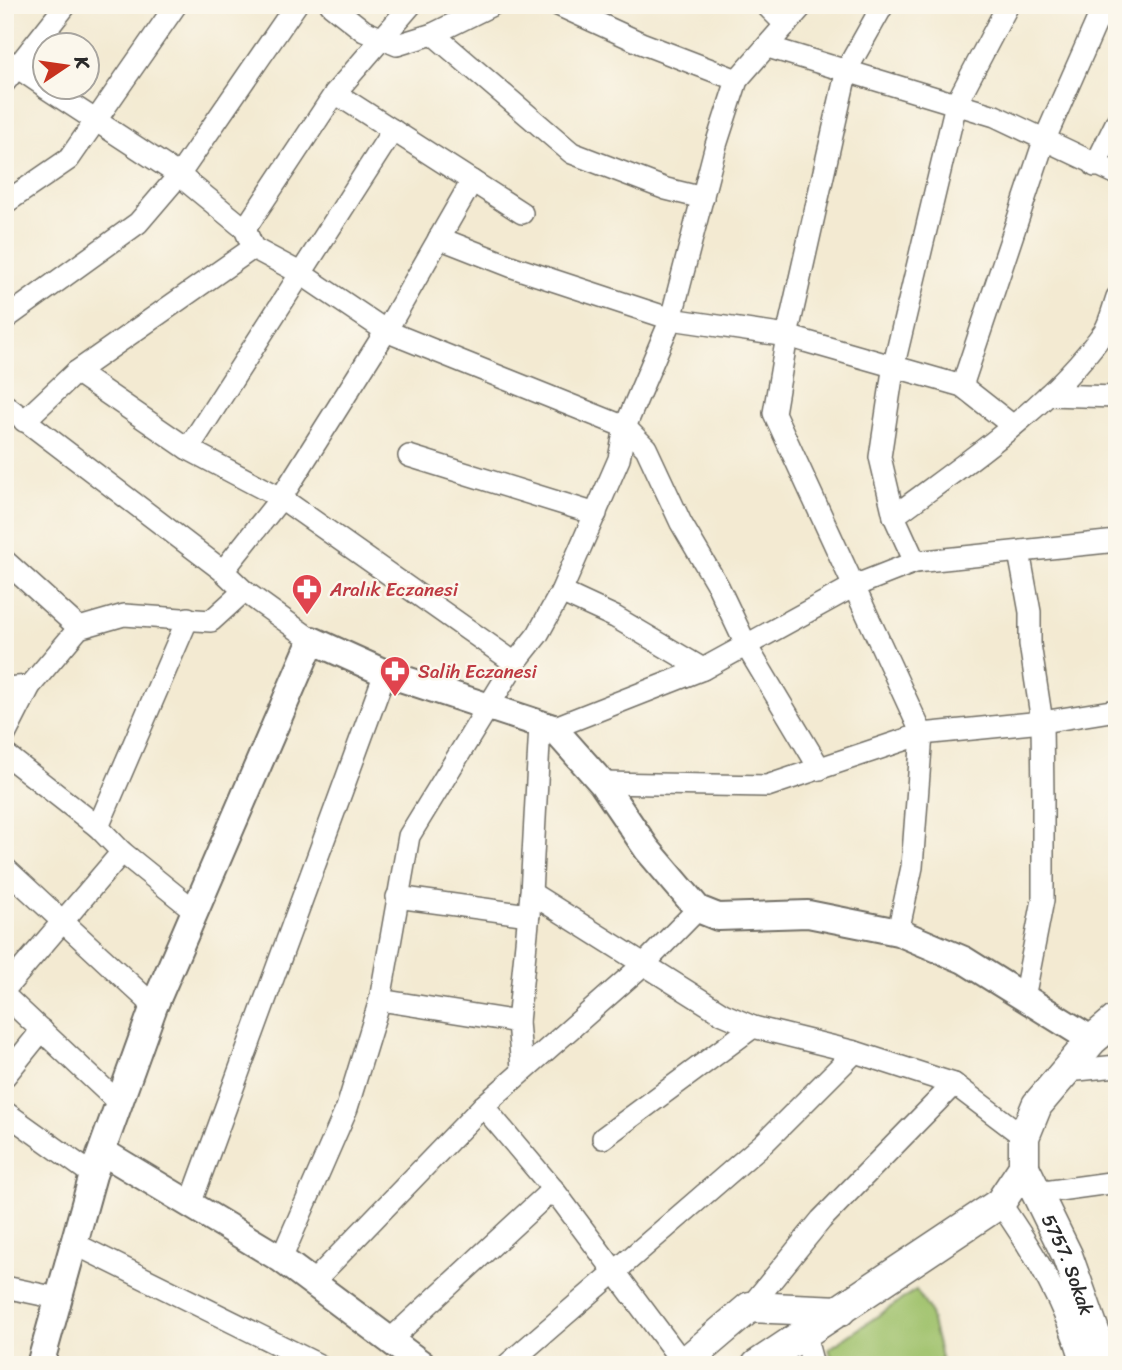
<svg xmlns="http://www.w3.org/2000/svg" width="1122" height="1370" font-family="Sriracha,sans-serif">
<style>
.green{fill:#9fc16b;stroke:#65764b;stroke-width:2}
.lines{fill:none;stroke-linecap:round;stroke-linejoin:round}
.minor-casing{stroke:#716e65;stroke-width:24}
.tertiary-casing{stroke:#716e65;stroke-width:30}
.secondary-casing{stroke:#716e65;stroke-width:33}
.minor{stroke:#fff;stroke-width:21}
.tertiary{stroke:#fff;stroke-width:26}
.secondary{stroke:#fff;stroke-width:30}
.labels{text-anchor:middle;stroke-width:5;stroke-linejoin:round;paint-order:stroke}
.health-label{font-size:19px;fill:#be3a42;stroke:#fbf7ec;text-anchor:start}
.street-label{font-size:19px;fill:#2b2b2b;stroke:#fbf7ec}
</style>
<rect width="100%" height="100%" fill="#fbf7ec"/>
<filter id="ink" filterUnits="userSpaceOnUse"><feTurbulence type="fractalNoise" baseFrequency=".0143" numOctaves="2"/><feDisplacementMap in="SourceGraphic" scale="14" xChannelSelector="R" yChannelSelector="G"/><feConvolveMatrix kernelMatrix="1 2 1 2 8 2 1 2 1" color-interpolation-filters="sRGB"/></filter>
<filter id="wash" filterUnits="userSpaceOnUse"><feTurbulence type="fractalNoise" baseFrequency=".00686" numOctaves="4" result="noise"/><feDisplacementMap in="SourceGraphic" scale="28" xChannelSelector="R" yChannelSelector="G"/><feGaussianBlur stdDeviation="1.57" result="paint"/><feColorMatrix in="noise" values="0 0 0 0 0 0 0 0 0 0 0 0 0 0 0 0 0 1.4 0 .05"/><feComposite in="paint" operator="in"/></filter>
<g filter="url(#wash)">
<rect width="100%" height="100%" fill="#f3ead2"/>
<polygon class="green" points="916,1290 929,1310 943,1365 834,1365 829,1349"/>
</g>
<g filter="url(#ink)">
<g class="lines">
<g class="minor-casing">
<g id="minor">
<polyline points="331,5 364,31 397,45 433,34 492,5"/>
<polyline points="558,5 641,43 737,80"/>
<polyline points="766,5 786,25"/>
<polyline points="883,5 847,69 787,336 774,413 922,734 912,867 898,932"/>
<polyline points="433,34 572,153 666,189 703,198"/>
<polyline points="768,47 995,116 1117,174"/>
<polyline points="5,59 46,87"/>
<polyline points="5,82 66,5"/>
<polyline points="46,88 179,175 245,229 253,248 300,273 386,331 625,427 646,448 681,523 718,586 747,647 820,769"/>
<polyline points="335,93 522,213"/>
<polyline points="1095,166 1117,121"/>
<polyline points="5,203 69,159 176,5"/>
<polyline points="245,229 335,93 411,5"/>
<polyline points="439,238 513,267 671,319 787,336 962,386 1013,426"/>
<polyline points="5,319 138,223 179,175 296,5"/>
<polyline points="76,372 188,449 281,498 515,663"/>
<polyline points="962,386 1044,141 1104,5"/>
<polyline points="1048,395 1117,397"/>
<polyline points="5,405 223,571 244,591 312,640"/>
<polyline points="24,421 76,372 253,248"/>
<polyline points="188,449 393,130"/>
<polyline points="409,456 596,514"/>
<path d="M894 516C968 461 1049 408 1104 332 1110 323 1113 308 1117 297"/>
<polyline points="1019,552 1030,612 1030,644 1042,722 1043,798 1043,900 1024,998"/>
<polyline points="5,561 79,628"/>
<polyline points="915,562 894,516 880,457 894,364 956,104 1008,5"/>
<polyline points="223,571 281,498 386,331 472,181"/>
<polyline points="561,592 615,617 703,669"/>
<polyline points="5,688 30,686"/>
<polyline points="553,728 703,669 854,586 915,562 1117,541"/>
<polyline points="5,735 30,686 79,628 124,615 211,621 244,591"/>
<polyline points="5,754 98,827 122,852 195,911"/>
<polyline points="602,783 767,786 922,734 1042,722 1117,710"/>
<polyline points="98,827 188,618"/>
<polyline points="5,868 154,1006"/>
<polyline points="531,893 723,1014 753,1027 855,1052 954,1084 1024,1137"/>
<polyline points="397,897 529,915"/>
<polyline points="5,989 122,852"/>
<polyline points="5,996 119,1103"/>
<polyline points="380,1000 518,1022"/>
<polyline points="522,1068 518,1022 531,893 540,725"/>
<polyline points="1068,1071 1117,1066"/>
<polyline points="5,1076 42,1030"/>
<polyline points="483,1106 553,1189 683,1363"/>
<polyline points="5,1112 93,1175"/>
<polyline points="603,1138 753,1027"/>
<polyline points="1037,1193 1117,1182"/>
<polyline points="191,1202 385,673"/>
<path d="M1000 1203C1036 1255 1065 1304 1083 1365"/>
<polyline points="73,1243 319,1365"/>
<polyline points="281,1259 347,1108 380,1000 409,836 515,663 538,634 561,592 619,459 625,427 671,319 716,145 737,80 803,5"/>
<polyline points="314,1281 483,1106 644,964 698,909"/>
<polyline points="5,1287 57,1298"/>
<polyline points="750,1307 821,1220 954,1084"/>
<polyline points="805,1335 813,1365"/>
<polyline points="390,1340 553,1189"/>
<polyline points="507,1365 765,1142 855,1052"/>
</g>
</g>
<g class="tertiary-casing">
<g id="tertiary">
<polyline points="103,1152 281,1259 423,1365"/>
<polyline points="40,1365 93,1175 154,1006 312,640 385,673 553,728 602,783 647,849 698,909 718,917 808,914 898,932 964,960 1092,1040"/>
</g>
</g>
<g class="secondary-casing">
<g id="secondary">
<path id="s1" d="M1024 1167 1067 1255 1106 1365"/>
<polyline points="682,1365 750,1307 840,1311"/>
<polyline points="757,1365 1000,1203 1024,1167 1024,1137 1037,1105 1092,1040 1117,1019"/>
</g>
</g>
<use href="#minor" class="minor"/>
<use href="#tertiary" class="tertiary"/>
<use href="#secondary" class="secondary"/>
</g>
</g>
<defs>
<g id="pharmacy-pin" transform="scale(1.575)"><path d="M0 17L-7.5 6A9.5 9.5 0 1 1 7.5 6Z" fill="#e0444e" stroke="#fbf7ec"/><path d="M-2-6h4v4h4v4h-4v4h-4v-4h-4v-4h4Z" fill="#fff"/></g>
</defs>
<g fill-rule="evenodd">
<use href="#pharmacy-pin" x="307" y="589"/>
<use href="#pharmacy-pin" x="395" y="671"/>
</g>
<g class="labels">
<g class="health-label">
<text x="330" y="596">Aralık Eczanesi</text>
<text x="418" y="678">Salih Eczanesi</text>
</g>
<g class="street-label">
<text dy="7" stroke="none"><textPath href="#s1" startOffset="107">5757. Sokak</textPath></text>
</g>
</g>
<rect width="1122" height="1370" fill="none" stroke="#fbf7ec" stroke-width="28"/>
<g transform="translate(66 66) rotate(77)"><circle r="33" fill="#fbf7ec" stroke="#a8a59f" stroke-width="2"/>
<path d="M0-5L12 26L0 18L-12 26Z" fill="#c8321e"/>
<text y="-10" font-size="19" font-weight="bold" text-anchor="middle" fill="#2b2b2b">K</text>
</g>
</svg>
